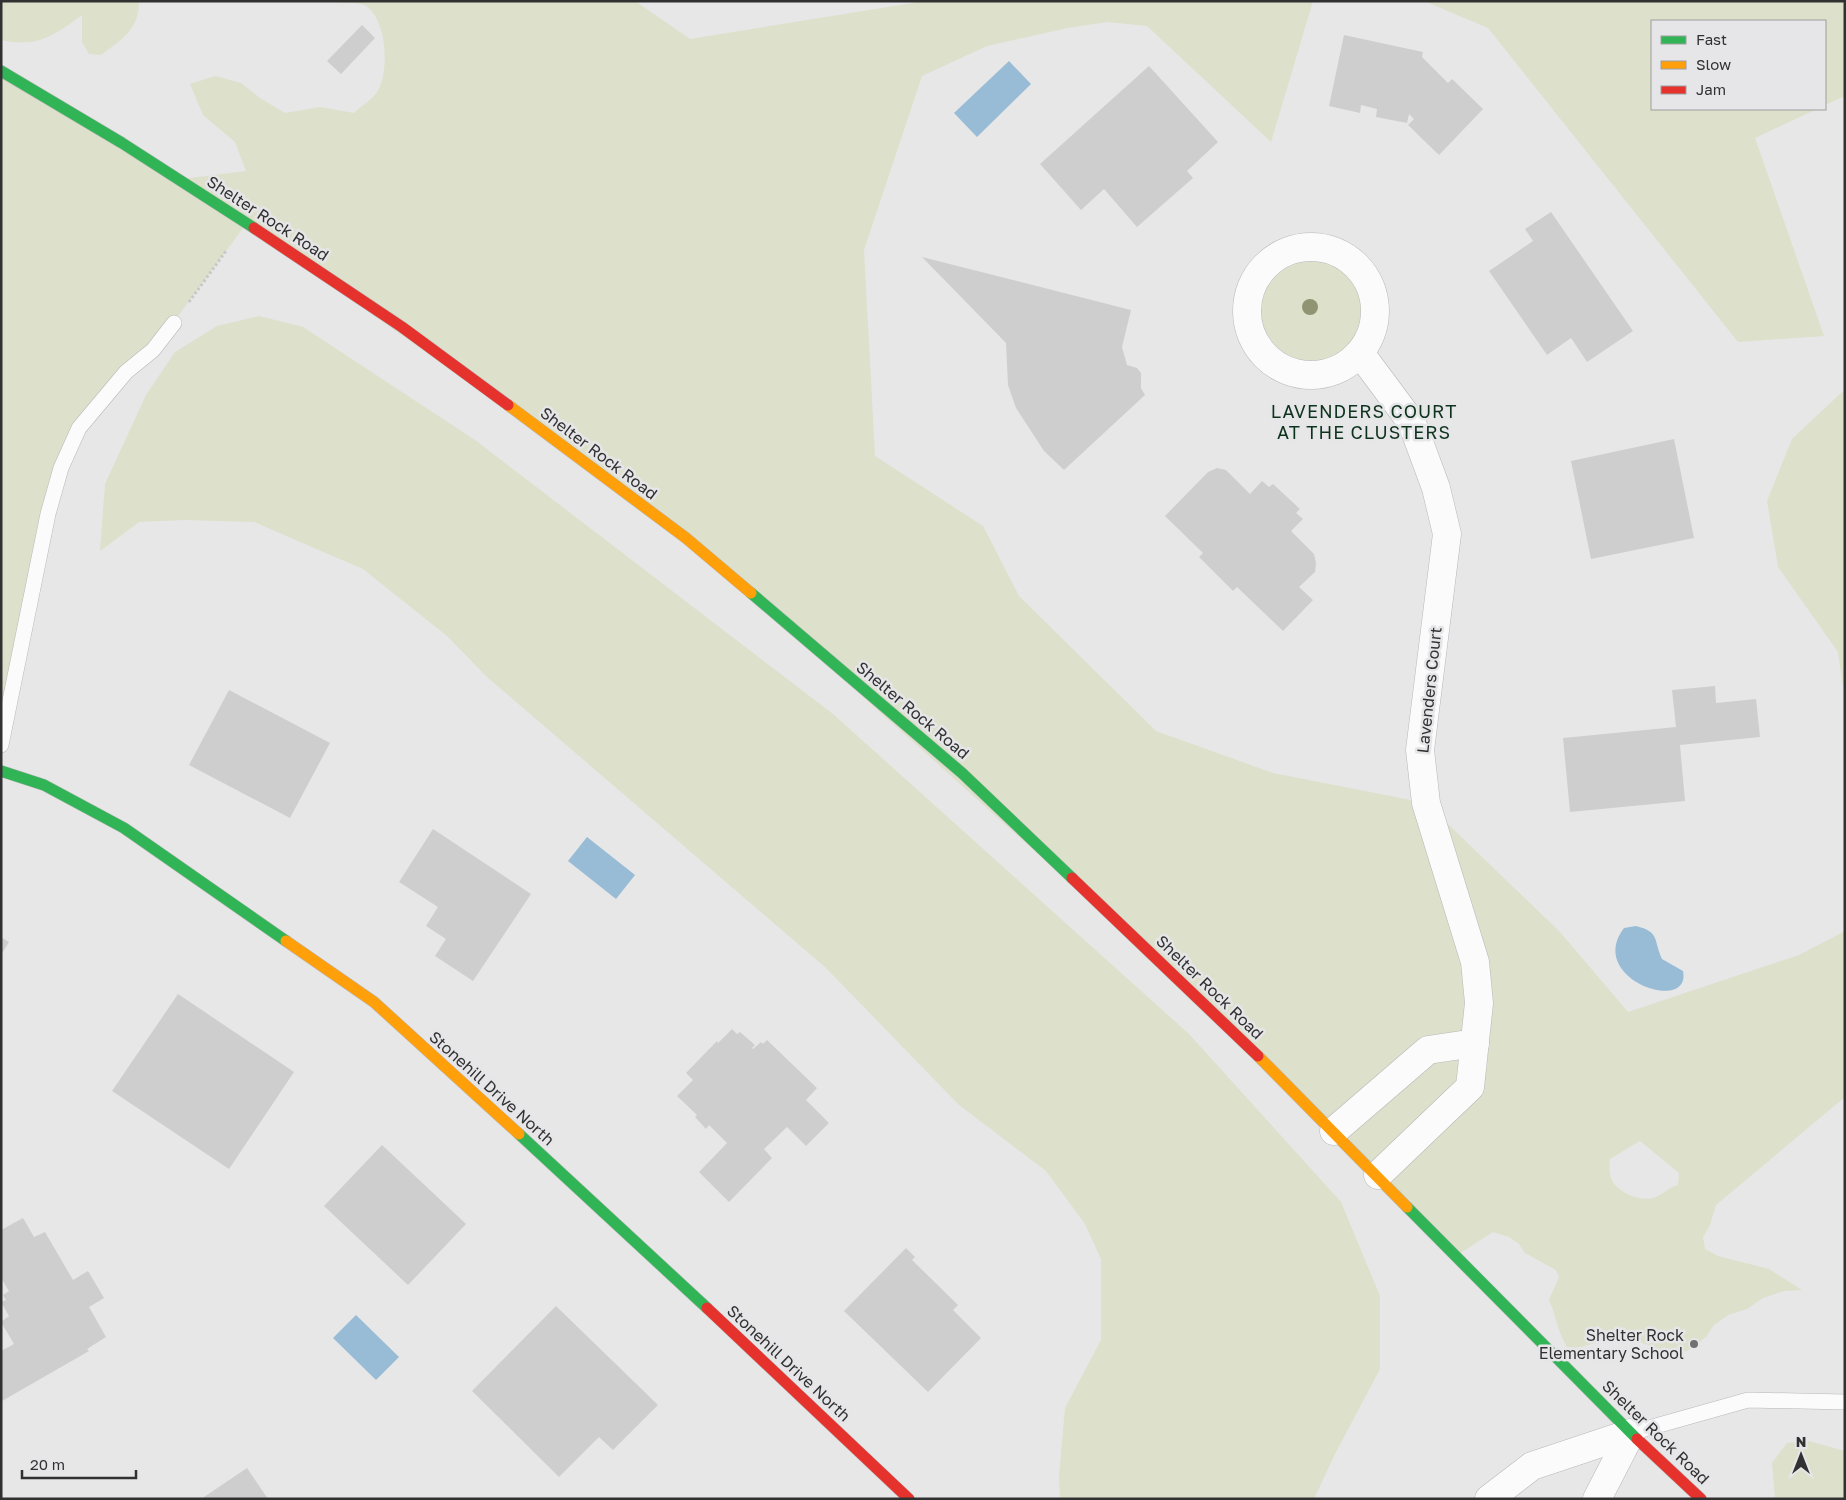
<svg xmlns="http://www.w3.org/2000/svg" width="1846" height="1500" font-family="'Golos Text',sans-serif">
<style>
.green{fill:#dde0ca;fill-rule:evenodd}
.water{fill:#98bcd5}
.building{fill:#cfcecf}
.lines{fill:none;stroke-linecap:round;stroke-linejoin:round}
.lane-casing{stroke:#b8b8b9;stroke-width:16}
.street-casing{stroke:#b8b8b9;stroke-width:29}
.fast-casing{stroke:#b8b8b9;stroke-width:12}
.slow-casing{stroke:#b8b8b9;stroke-width:12}
.jam-casing{stroke:#b8b8b9;stroke-width:12}
.path{stroke:#c8c8c9;stroke-width:3;stroke-dasharray:2.5 2.5;stroke-linecap:butt}
.lane{stroke:#fbfbfc;stroke-width:15}
.street{stroke:#fbfbfc;stroke-width:28}
.fast{stroke:#30b455;stroke-width:11}
.slow{stroke:#ff9f0a;stroke-width:11}
.jam{stroke:#e5322d;stroke-width:11}
.tree{fill:#919472}
.poi-dot{fill:#717172;stroke:#e6e6e9;stroke-width:2}
.labels{text-anchor:middle;stroke-width:5;stroke-linejoin:round;paint-order:stroke}
.street-label{font-size:16px;fill:#313132;stroke:#e6e6e9}
.poi-label{font-size:16px;fill:#313132;stroke:#e6e6e9;text-anchor:end}
.neighbourhood-label{font-size:18px;letter-spacing:1px;fill:#0d331c;stroke:#e6e6e9}
</style>
<rect width="100%" height="100%" fill="#e7e7e8"/>
<g class="green">
<path d="M1 1H139C139 30 122 39 101 55L89 54 82 42V15C53 36 38 48 1 40Z"/>
<path d="M336 1H635L690 39 925 1H1313L1271 142 1147 26 1108 22 1068 28 987 46 922 76 864 250 875 456 983 526 1019 596 1156 731 1273 773 1426 803 1560 932 1628 1012 1799 955 1845 931V1097L1716 1205 1710 1225 1703 1237 1705 1249 1718 1256 1769 1269 1802 1290 1784 1291 1763 1298 1747 1309 1728 1315 1714 1325 1706 1337 1687 1351 1663 1353C1650 1344 1630 1337 1614 1339 1597 1340 1584 1350 1567 1347 1558 1333 1556 1315 1549 1300L1559 1277 1556 1270 1525 1253 1518 1243 1509 1237 1493 1232 1456 1256 1224 1021 686 538 246 224 153 350 126 372 61 468 1 745V71L181 179 246 171 235 142 203 115 190 84 215 76 241 83 260 98 285 113 320 107 354 113C361 106 372 100 377 92 390 72 387 20 366 6 358 1 345 5 336 1ZM1640 1141 1679 1173 1678 1185C1669 1187 1666 1192 1658 1196 1645 1203 1625 1196 1615 1185 1609 1178 1609 1168 1610 1159Z"/>
<polygon points="1424,1 1845,1 1845,96 1825,105 1825,21 1652,21 1652,109 1817,109 1755,138 1824,336 1738,342 1488,28"/>
<circle cx="1311" cy="311" r="64"/>
<polygon points="259,316 303,327 475,440 833,714 1189,1034 1341,1202 1380,1296 1380,1369 1335,1454 1314,1499 1060,1499 1059,1477 1065,1408 1101,1340 1101,1259 1085,1224 1046,1171 959,1105 826,968 487,677 447,636 363,569 254,522 184,520 139,522 100,551 105,484 146,395 175,352 217,326"/>
<polygon points="1843,391 1845,393 1845,700 1838,652 1778,567 1767,501 1792,439"/>
<polygon points="1809,1441 1845,1451 1845,1499 1775,1499 1772,1463 1787,1443"/>
</g>
<g class="water">
<polygon points="1009,61 1031,84 977,137 954,113"/>
<polygon points="587,837 635,875 616,899 568,861"/>
<path d="M1636 926C1660 932 1653 939 1662 959L1683 971C1692 1015 1585 979 1624 928Z"/>
<polygon points="356,1315 399,1357 376,1380 333,1338"/>
</g>
<g class="building">
<polygon points="362,25 375,38 341,74 327,61"/>
<polygon points="1344,35 1423,52 1422,57 1448,83 1452,79 1483,109 1439,155 1408,125 1414,119 1409,114 1407,123 1376,117 1377,109 1361,105 1360,113 1329,106"/>
<polygon points="1149,66 1218,142 1187,171 1193,178 1137,227 1104,189 1081,210 1040,164"/>
<polygon points="1551,212 1633,331 1587,362 1571,338 1547,355 1489,271 1533,241 1525,229"/>
<polygon points="922,257 1131,310 1122,347 1127,365 1137,368 1141,373 1141,388 1145,395 1064,470 1044,451 1016,408 1008,385 1006,343"/>
<polygon points="1674,439 1694,538 1591,559 1571,461"/>
<polygon points="1217,468 1226,470 1250,494 1262,481 1269,487 1273,484 1300,509 1296,513 1303,519 1291,531 1314,554 1316,563 1315,572 1299,587 1313,600 1283,631 1237,587 1233,591 1199,557 1203,553 1165,516 1208,472"/>
<polygon points="1715,686 1716,703 1756,699 1760,737 1680,745 1685,801 1570,812 1563,738 1676,727 1672,690"/>
<polygon points="229,690 330,743 290,818 189,765"/>
<polygon points="433,829 531,894 473,981 435,956 446,939 426,926 438,907 399,882"/>
<polygon points="1,937 9,942 1,955"/>
<polygon points="178,994 294,1072 229,1169 112,1091"/>
<polygon points="732,1029 737,1034 740,1032 755,1045 752,1048 753,1049 761,1042 763,1044 767,1040 817,1088 806,1100 829,1123 806,1146 787,1127 764,1149 772,1158 729,1202 699,1172 727,1143 709,1125 706,1129 695,1117 697,1115 677,1096 693,1080 686,1073 717,1041 718,1043"/>
<polygon points="382,1145 466,1224 408,1285 324,1206"/>
<polygon points="23,1218 34,1237 45,1232 73,1280 88,1271 104,1298 89,1307 106,1337 87,1349 89,1351 2,1401 1,1351 14,1344 1,1322 9,1316 1,1302 6,1300 3,1295 9,1291 1,1278 1,1230"/>
<polygon points="906,1248 915,1257 912,1260 958,1305 953,1310 981,1338 928,1392 844,1311"/>
<polygon points="556,1306 658,1405 613,1450 599,1437 559,1477 472,1391"/>
<polygon points="247,1468 268,1499 201,1499"/>
</g>
<g class="lines">
<g class="lane-casing">
<g id="lane">
<polyline points="1,745 48,514 61,468 79,428 126,372 153,350 174,323"/>
<polyline points="1631,1433 1748,1400 1845,1402"/>
</g>
</g>
<g class="street-casing">
<g id="street">
<circle cx="1311" cy="311" r="64"/>
<polyline points="1360,353 1412,423 1436,488 1447,534 1420,750 1426,803 1475,962 1479,1003 1470,1087 1378,1175"/>
<polyline points="1334,1131 1428,1050 1475,1043"/>
<polyline points="1489,1499 1532,1466 1631,1433"/>
<polyline points="1597,1499 1631,1433"/>
</g>
</g>
<g class="fast-casing">
<g id="fast">
<polyline points="1,71 122,143 254,228"/>
<polyline points="751,593 962,773 1072,878"/>
<polyline points="1,771 44,785 124,828 286,941"/>
<polyline points="519,1134 707,1308"/>
<polyline points="1407,1207 1637,1439"/>
</g>
</g>
<g class="slow-casing">
<g id="slow">
<polyline points="508,405 686,538 751,593"/>
<polyline points="286,941 374,1002 519,1134"/>
<polyline points="1258,1056 1407,1207"/>
</g>
</g>
<g class="jam-casing">
<g id="jam">
<polyline points="254,228 402,327 508,405"/>
<polyline points="1072,878 1258,1056"/>
<polyline points="707,1308 909,1499"/>
<polyline points="1637,1439 1701,1499"/>
</g>
</g>
<polyline class="path" points="189,302 226,251"/>
<use href="#lane" class="lane"/>
<use href="#street" class="street"/>
<use href="#fast" class="fast"/>
<use href="#slow" class="slow"/>
<use href="#jam" class="jam"/>
</g>
<circle class="tree" cx="1310" cy="307" r="8"/>
<circle class="poi-dot" cx="1694" cy="1344" r="5"/>
<g class="labels">
<g class="street-label">
<text transform="translate(268 218) rotate(33)" y="6">Shelter Rock Road</text>
<text transform="translate(599 453) rotate(37)" y="6">Shelter Rock Road</text>
<text transform="translate(1429 690) rotate(-84)" y="6">Lavenders Court</text>
<text transform="translate(913 710) rotate(40)" y="6">Shelter Rock Road</text>
<text transform="translate(1210 987) rotate(44)" y="6">Shelter Rock Road</text>
<text transform="translate(492 1088) rotate(42)" y="6">Stonehill Drive North</text>
<text transform="translate(789 1363) rotate(43)" y="6">Stonehill Drive North</text>
<text transform="translate(1656 1432) rotate(44)" y="6">Shelter Rock Road</text>
</g>
<g class="poi-label">
<text x="1684" y="1341">Shelter Rock<tspan x="1684" dy="18">Elementary School</tspan></text>
</g>
<g class="neighbourhood-label">
<text x="1364" y="418">LAVENDERS COURT<tspan x="1364" dy="21">AT THE CLUSTERS</tspan></text>
</g>
</g>
<rect width="1846" height="1500" fill="none" stroke="#313132" stroke-width="5"/>
<rect x="1651" y="20" width="175" height="90" fill="#e6e6e9" stroke="#9e9ea0"/>
<rect x="1661" y="36" width="25" height="8" fill="#30b455" stroke="#9e9ea0"/>
<text x="1696" y="45" font-size="15" fill="#313132">Fast</text>
<rect x="1661" y="61" width="25" height="8" fill="#ff9f0a" stroke="#9e9ea0"/>
<text x="1696" y="70" font-size="15" fill="#313132">Slow</text>
<rect x="1661" y="86" width="25" height="8" fill="#e5322d" stroke="#9e9ea0"/>
<text x="1696" y="95" font-size="15" fill="#313132">Jam</text>
<g transform="translate(1801 1455)" stroke="#e6e6e9" stroke-width="4" paint-order="stroke">
<path d="M0-4L9 19L0 12L-9 19Z" fill="#313132"/>
<text y="-8" font-size="14" font-weight="bold" text-anchor="middle" fill="#313132">N</text>
</g>
<path d="M22 1470v8h114v-8" fill="none" stroke="#313132" stroke-width="2.5"/>
<text x="30" y="1470" font-size="15" fill="#313132" stroke="#e6e6e9" stroke-width="4" paint-order="stroke">20 m</text>
</svg>
